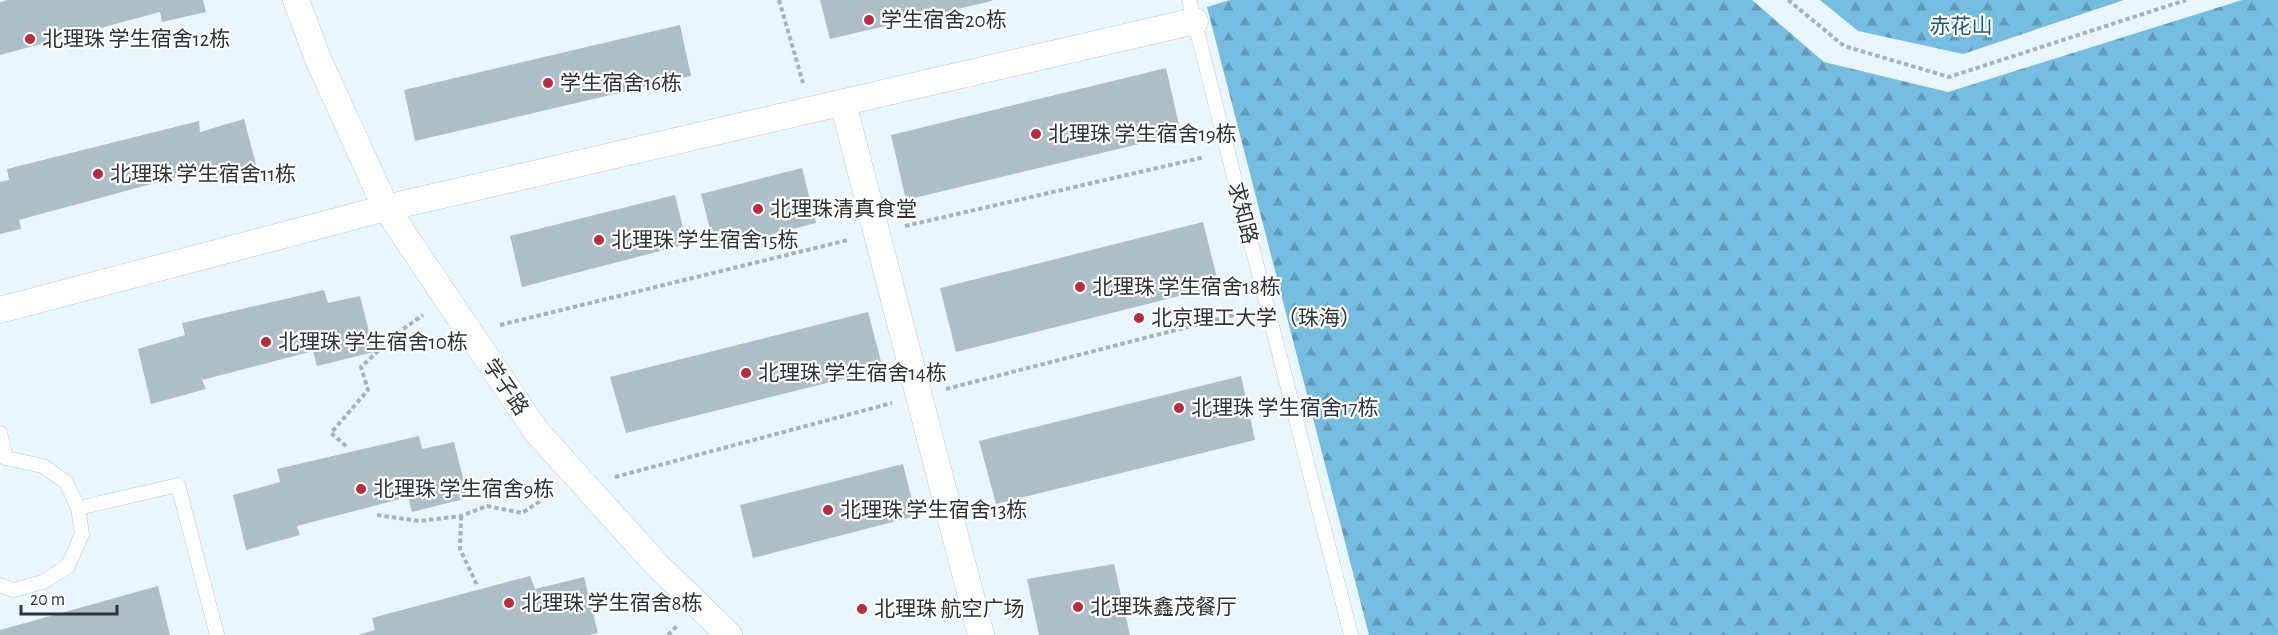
<svg xmlns="http://www.w3.org/2000/svg" width="2278" height="635" font-family="'Alegreya Sans','Noto Sans SC',sans-serif">
<style>
.forest{fill:url(#forest-firs)}
.building{fill:#aebec7}
.lines{fill:none;stroke-linecap:round;stroke-linejoin:round}
.lane-casing{stroke:#bbcbd3;stroke-width:15}
.street-casing{stroke:#bbcbd3;stroke-width:27}
.path{stroke:#a8b3b9;stroke-width:4;stroke-dasharray:4.5 3;stroke-linecap:butt}
.lane{stroke:#fff;stroke-width:14}
.street{stroke:#fff;stroke-width:26}
.poi-dot{fill:#bc2b3c;stroke:#fff;stroke-width:2}
.labels{text-anchor:middle;stroke-width:4.5;stroke-linejoin:round;paint-order:stroke}
.poi-label{font-size:21px;fill:#2d3337;stroke:#fff;text-anchor:start}
.park-label{font-size:21px;fill:#205a72;stroke:#fff}
.street-label{font-size:21px;fill:#2d3337;stroke:#fff}
</style>
<defs>
<pattern id="forest-firs" width="22" height="20" patternUnits="userSpaceOnUse" patternTransform="scale(1.5)"><rect width="22" height="20" fill="#74bde1"/><path d="M5 1l3.5 6h-7zM16 11l3.5 6h-7z" fill="#609ab7"/></pattern>
</defs>
<rect width="100%" height="100%" fill="#e9f6fd"/>
<g class="forest">
<polygon points="1230,0 1752,0 1824,62 1948,92 2242,0 2278,0 2278,635 1369,635 1207,7"/>
<polygon points="1820,0 2124,0 1963,54 1858,31"/>
</g>
<g class="building">
<polygon points="7,0 203,0 206,12 162,22 160,12 0,55 0,2"/>
<polygon points="820,0 992,0 992,1 830,39"/>
<polygon points="680,25 691,76 415,141 404,90"/>
<polygon points="1166,68 1181,134 906,200 891,135"/>
<polygon points="244,119 257,168 213,179 210,168 19,220 21,229 0,234 0,182 9,180 7,169 199,121 200,132"/>
<polygon points="802,168 816,223 715,249 701,194"/>
<polygon points="675,195 687,244 522,287 510,236"/>
<polygon points="1203,222 1219,286 956,352 940,288"/>
<polygon points="324,290 328,303 360,296 374,352 317,366 313,351 202,380 206,389 151,404 138,349 185,335 182,323"/>
<polygon points="868,312 883,369 626,433 610,377"/>
<polygon points="1241,376 1255,440 996,504 979,441"/>
<polygon points="419,436 422,449 454,442 468,498 412,512 408,497 297,526 300,535 246,550 233,495 280,482 277,469"/>
<polygon points="903,464 916,516 753,558 740,505"/>
<polygon points="1114,564 1130,635 1039,635 1027,579"/>
<polygon points="530,576 535,589 584,577 598,633 589,635 358,635 375,630 372,618"/>
<polygon points="158,586 170,635 0,635 0,630"/>
</g>
<g class="lines">
<g class="lane-casing">
<g id="lane">
<polyline points="1189,0 1351,635"/>
<polyline points="0,433 6,458"/>
<polyline points="78,508 178,485 217,635"/>
<polyline points="0,585 13,590 43,582 68,566 82,534 78,508 66,482 43,466 6,458"/>
</g>
</g>
<g class="street-casing">
<g id="street">
<polyline points="296,0 318,59 386,208 536,431 657,565 729,635"/>
<polyline points="843,103 981,635"/>
<polyline points="0,310 386,208 1195,21"/>
</g>
</g>
<g class="path">
<polyline points="779,0 803,83"/>
<polyline points="1788,0 1844,46 1949,77 2186,0"/>
<polyline points="905,226 1205,157"/>
<polyline points="500,325 848,240"/>
<polyline points="946,389 1246,312"/>
<polyline points="346,446 331,433 368,390 361,367 395,335 423,315"/>
<polyline points="615,477 892,403"/>
<polyline points="377,515 419,521 461,516 487,506 522,513 539,502 550,488"/>
<polyline points="461,516 460,549 477,585"/>
<polyline points="668,635 678,625"/>
</g>
<use href="#lane" class="lane"/>
<use href="#street" class="street"/>
</g>
<g class="poi-dot">
<circle cx="869" cy="20" r="6"/>
<circle cx="30" cy="39" r="6"/>
<circle cx="548" cy="83" r="6"/>
<circle cx="1036" cy="134" r="6"/>
<circle cx="98" cy="174" r="6"/>
<circle cx="758" cy="209" r="6"/>
<circle cx="599" cy="240" r="6"/>
<circle cx="1080" cy="287" r="6"/>
<circle cx="1139" cy="318" r="6"/>
<circle cx="266" cy="342" r="6"/>
<circle cx="746" cy="373" r="6"/>
<circle cx="1179" cy="408" r="6"/>
<circle cx="361" cy="489" r="6"/>
<circle cx="828" cy="510" r="6"/>
<circle cx="509" cy="603" r="6"/>
<circle cx="1078" cy="607" r="6"/>
<circle cx="862" cy="609" r="6"/>
</g>
<g class="labels">
<g class="poi-label">
<text x="881" y="27">学生宿舍20栋</text>
<text x="42" y="46">北理珠 学生宿舍12栋</text>
<text x="560" y="90">学生宿舍16栋</text>
<text x="1048" y="141">北理珠 学生宿舍19栋</text>
<text x="110" y="181">北理珠 学生宿舍11栋</text>
<text x="770" y="216">北理珠清真食堂</text>
<text x="611" y="247">北理珠 学生宿舍15栋</text>
<text x="1092" y="294">北理珠 学生宿舍18栋</text>
<text x="1151" y="325">北京理工大学（珠海）</text>
<text x="278" y="349">北理珠 学生宿舍10栋</text>
<text x="758" y="380">北理珠 学生宿舍14栋</text>
<text x="1191" y="415">北理珠 学生宿舍17栋</text>
<text x="373" y="496">北理珠 学生宿舍9栋</text>
<text x="840" y="517">北理珠 学生宿舍13栋</text>
<text x="521" y="610">北理珠 学生宿舍8栋</text>
<text x="1090" y="614">北理珠鑫茂餐厅</text>
<text x="874" y="616">北理珠 航空广场</text>
</g>
<g class="park-label">
<text x="1961" y="33">赤花山</text>
</g>
<g class="street-label">
<text transform="translate(1243 213) rotate(76)" y="7">求知路</text>
<text transform="translate(506 387) rotate(56)" y="7">学子路</text>
</g>
</g>
<path d="M21 605v9h96v-9" fill="none" stroke="#2d3337" stroke-width="3"/>
<text x="30" y="605" font-size="18" fill="#2d3337" stroke="#ffffff" stroke-width="4.5" paint-order="stroke">20 m</text>
</svg>
